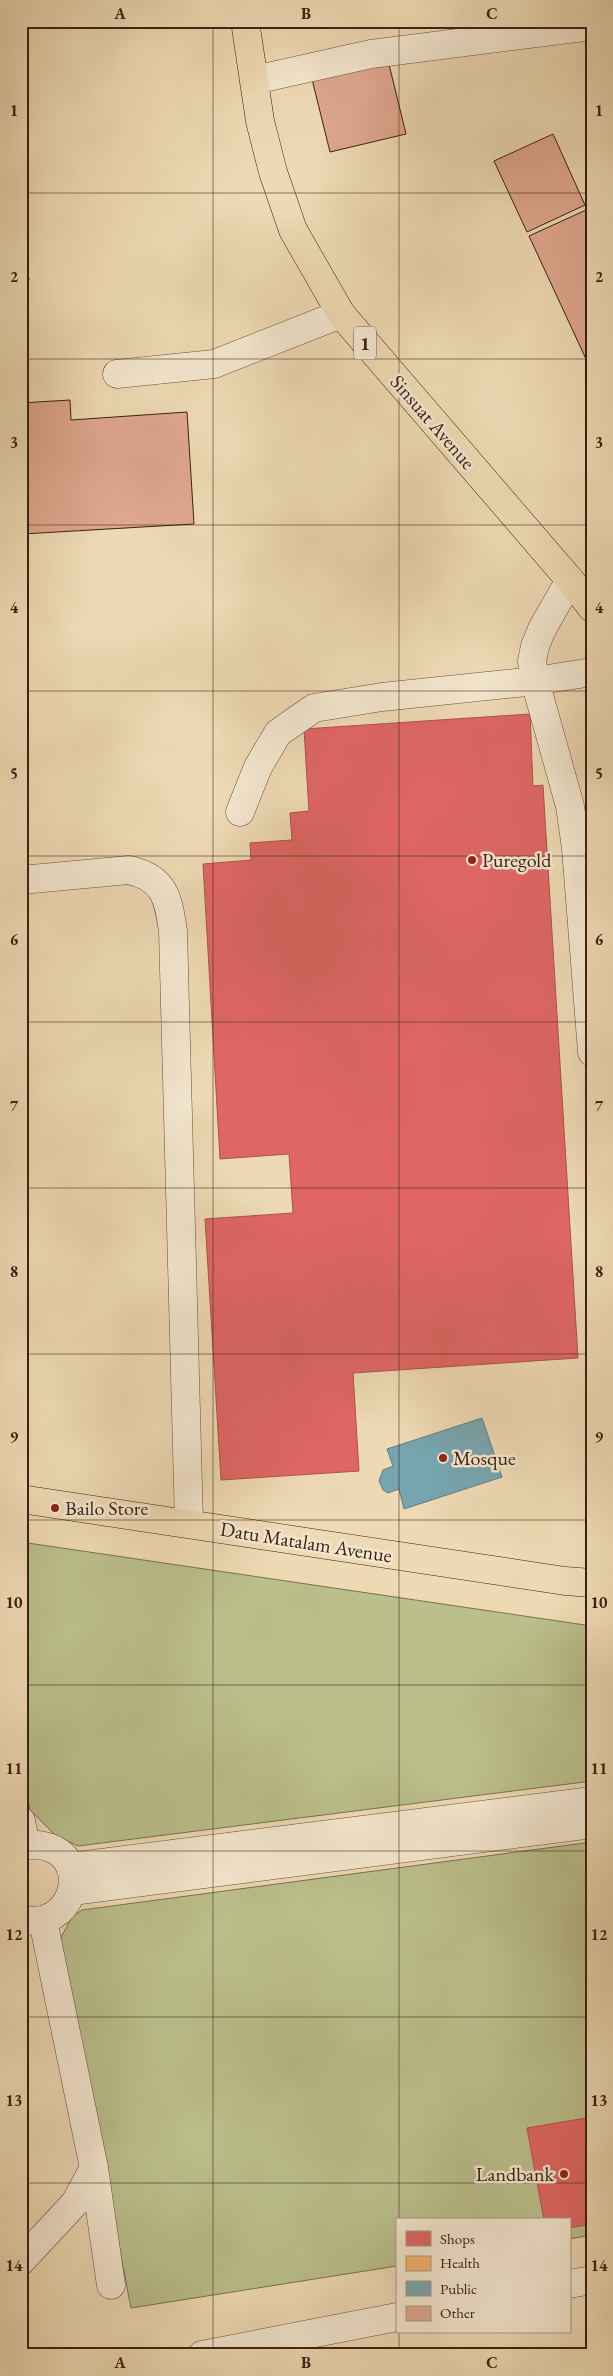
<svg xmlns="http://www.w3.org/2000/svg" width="613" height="2376" font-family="'EB Garamond',serif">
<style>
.green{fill:#babf8b;stroke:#7a704f}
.shops{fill:#e06666;stroke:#ae514d}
.health{fill:#f6b26b;stroke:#be8651}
.public{fill:#76a5af;stroke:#647d80}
.building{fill:#dfa790;stroke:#3b2013}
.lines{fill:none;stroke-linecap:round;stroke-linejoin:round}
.minor-casing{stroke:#684e3b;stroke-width:29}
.major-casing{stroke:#3b2013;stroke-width:29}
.minor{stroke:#f3e6ce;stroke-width:28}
.major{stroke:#edd9b4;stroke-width:28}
.grid{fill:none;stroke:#3b2013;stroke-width:1;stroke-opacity:0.55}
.poi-dot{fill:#8f2418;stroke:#f3e6ce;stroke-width:2}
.labels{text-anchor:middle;stroke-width:5;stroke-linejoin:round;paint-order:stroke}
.shield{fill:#f3e6ce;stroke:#725b4b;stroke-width:1}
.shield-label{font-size:19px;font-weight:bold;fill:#3b2013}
.street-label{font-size:20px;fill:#3b2013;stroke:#f3e6ce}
.poi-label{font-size:20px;fill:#3b2013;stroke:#f3e6ce;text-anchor:start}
.neatline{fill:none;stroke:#3b2013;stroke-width:2}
.grid-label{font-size:16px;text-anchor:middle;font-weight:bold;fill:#3b2013}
</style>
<rect width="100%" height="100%" fill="#edd9b4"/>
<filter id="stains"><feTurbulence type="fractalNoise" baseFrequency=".004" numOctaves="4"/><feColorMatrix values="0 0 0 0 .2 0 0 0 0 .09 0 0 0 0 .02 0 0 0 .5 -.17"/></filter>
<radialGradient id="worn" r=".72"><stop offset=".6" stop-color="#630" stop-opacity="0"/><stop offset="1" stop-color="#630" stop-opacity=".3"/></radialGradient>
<g class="green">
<polygon points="21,1542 592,1626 592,1781 78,1846 55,1835 30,1810 21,1764"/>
<polygon points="592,1842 592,2235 569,2239 569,2220 397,2220 397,2266 131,2308 60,1939 72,1917 82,1910"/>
</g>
<g class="shops">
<polygon points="530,714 533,786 543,785 578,1358 353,1373 359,1471 221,1480 205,1219 293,1213 289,1154 220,1159 203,864 251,860 250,843 292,840 290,813 309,811 304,729"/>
<polygon points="592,2117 592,2224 569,2228 569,2220 544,2220 527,2128"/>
</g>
<polygon class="health" points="21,271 30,279 21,289"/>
<polygon class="public" points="482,1418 502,1477 404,1509 399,1489 388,1493 383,1490 379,1481 383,1470 393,1466 387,1449"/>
<g class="building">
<polygon points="386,52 406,134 330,152 310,71"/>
<polygon points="553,134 585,205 527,232 494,161"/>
<polygon points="586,210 592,221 592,356 586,359 529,236"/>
<polygon points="70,400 71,420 187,412 194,524 22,534 21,403"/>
</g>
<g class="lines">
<g class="minor-casing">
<g id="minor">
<polyline points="254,80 371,54 592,26"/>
<polyline points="117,374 214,364 341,314"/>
<polyline points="570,580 542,629 535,646 532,661 535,681 570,806 576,848 592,1052"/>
<polyline points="240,812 258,767 278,733 314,708 382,697 535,681 592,672"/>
<path d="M21 880 129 870C165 878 168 898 173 931L189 1523"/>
<polyline points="21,1821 26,1845"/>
<path d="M21 1847C30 1844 39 1844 48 1847 94 1862 71 1933 21 1919"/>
<polyline points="70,1867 592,1801"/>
<polyline points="72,1891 592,1824"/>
<polyline points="43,1921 94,2168 111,2285"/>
<polyline points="21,2261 75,2203 94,2168"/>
<polyline points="569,2284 592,2280"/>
<polyline points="202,2355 397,2317"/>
</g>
</g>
<g class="major-casing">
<g id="major">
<polyline points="245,21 260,121 273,172 293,230 341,314 570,580 592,608"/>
<path d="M21 1499C203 1525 383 1555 565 1581L592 1583"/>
</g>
</g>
<use href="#minor" class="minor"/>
<use href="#major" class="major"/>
</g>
<path class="grid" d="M213 21V2355M399 21V2220M21 193H592M21 359H592M21 525H592M21 691H592M21 856H592M21 1022H592M21 1188H592M21 1354H592M21 1520H592M21 1685H592M21 1851H592M21 2017H592M21 2183H592M399 2332V2355"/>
<g class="poi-dot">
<circle cx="472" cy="860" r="5"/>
<circle cx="443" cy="1458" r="5"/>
<circle cx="55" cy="1508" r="5"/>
<circle cx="564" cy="2174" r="5"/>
</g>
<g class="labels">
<rect class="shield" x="354" y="326.5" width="22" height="33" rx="4"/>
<g class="shield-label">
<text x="365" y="350">1</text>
</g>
<g class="street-label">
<text transform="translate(433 422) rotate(49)" y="7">Sinsuat Avenue</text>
<text transform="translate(306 1542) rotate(9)" y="7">Datu Matalam Avenue</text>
</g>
<g class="poi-label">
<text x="482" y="867">Puregold</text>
<text x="453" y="1465">Mosque</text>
<text x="65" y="1515">Bailo Store</text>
<text x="554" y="2181" text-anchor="end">Landbank</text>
</g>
</g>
<rect width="613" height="2376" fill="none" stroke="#edd9b4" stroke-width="55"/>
<rect x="396" y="2218" width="175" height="115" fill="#f3e6ce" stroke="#a99783"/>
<rect x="406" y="2231" width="25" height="15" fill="#e06666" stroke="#a99783"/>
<text x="440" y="2244" font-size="15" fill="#3b2013">Shops</text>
<rect x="406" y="2256" width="25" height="15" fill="#f6b26b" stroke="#a99783"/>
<text x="440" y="2268" font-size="15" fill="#3b2013">Health</text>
<rect x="406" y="2281" width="25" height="15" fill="#76a5af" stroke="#a99783"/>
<text x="440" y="2294" font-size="15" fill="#3b2013">Public</text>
<rect x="406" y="2306" width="25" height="15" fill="#dfa790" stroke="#a99783"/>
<text x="440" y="2318" font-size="15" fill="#3b2013">Other</text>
<rect x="28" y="28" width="558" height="2320" class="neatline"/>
<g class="grid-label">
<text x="120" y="19">A</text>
<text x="306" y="19">B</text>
<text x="492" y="19">C</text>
<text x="14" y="116">1</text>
<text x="599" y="116">1</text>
<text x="14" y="282">2</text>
<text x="599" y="282">2</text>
<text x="14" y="448">3</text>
<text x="599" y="448">3</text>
<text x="14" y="613">4</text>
<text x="599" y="613">4</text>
<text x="14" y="779">5</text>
<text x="599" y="779">5</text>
<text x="14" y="945">6</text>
<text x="599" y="945">6</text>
<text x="14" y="1111">7</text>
<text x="599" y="1111">7</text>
<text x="14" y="1277">8</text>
<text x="599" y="1277">8</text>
<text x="14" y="1442">9</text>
<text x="599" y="1442">9</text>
<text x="14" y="1608">10</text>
<text x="599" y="1608">10</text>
<text x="14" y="1774">11</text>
<text x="599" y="1774">11</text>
<text x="14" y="1940">12</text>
<text x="599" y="1940">12</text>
<text x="14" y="2106">13</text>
<text x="599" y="2106">13</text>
<text x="14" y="2271">14</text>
<text x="599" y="2271">14</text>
<text x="120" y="2368">A</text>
<text x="306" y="2368">B</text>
<text x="492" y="2368">C</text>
</g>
<rect width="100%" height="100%" filter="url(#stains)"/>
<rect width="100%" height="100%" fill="url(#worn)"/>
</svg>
